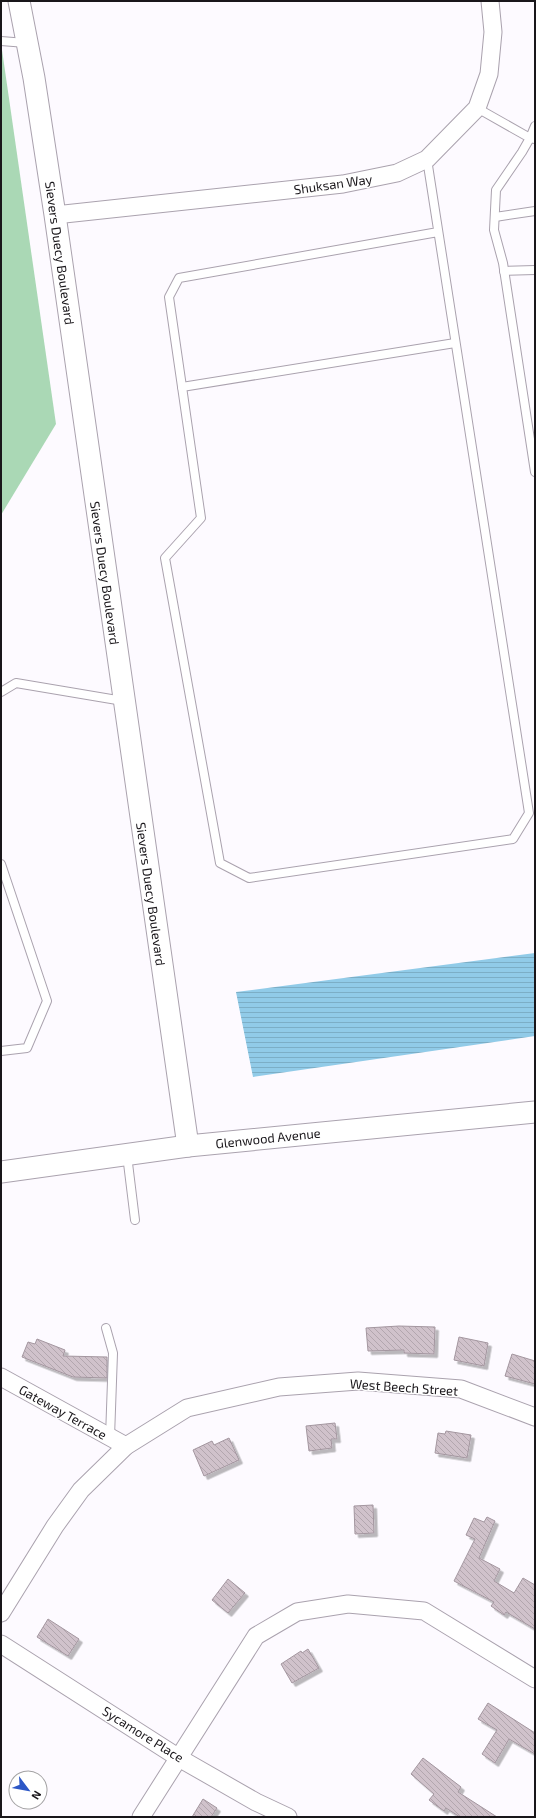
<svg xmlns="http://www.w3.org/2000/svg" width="536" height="1818" font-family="'Exo 2',sans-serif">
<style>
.pitch{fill:#aad8b5}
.water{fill:url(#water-rules)}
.building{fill:url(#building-back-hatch);stroke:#a3969f;filter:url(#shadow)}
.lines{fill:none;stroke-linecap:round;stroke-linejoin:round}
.service-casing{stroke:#aaa2ae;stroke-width:10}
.minor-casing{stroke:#aaa2ae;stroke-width:19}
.tertiary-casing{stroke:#aaa2ae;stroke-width:23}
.service{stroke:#fff;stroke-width:8}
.minor{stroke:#fff;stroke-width:17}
.tertiary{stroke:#fff;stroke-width:21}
.labels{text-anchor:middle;stroke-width:3;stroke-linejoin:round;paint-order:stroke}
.street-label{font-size:13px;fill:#19161a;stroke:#fff}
</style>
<defs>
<pattern id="water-rules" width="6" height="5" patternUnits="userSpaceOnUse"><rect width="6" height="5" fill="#91cbe8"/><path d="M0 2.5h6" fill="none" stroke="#7caec6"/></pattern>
<pattern id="building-back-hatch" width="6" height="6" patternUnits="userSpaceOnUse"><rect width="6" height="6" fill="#d0c2cb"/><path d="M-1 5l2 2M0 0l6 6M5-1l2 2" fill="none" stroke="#b2a6ae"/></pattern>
<filter id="shadow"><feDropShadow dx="3.5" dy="3.5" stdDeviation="0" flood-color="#0004"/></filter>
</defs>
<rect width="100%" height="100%" fill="#fdfaff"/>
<polygon class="pitch" points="1,43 56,424 1,515"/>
<polygon class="water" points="535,953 535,1036 253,1077 236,992"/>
<g class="building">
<polygon points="399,1326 435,1327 434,1354 404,1353 404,1350 368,1351 366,1328"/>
<polygon points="459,1337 488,1343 484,1366 454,1360"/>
<polygon points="37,1339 65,1350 63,1356 107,1357 107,1378 73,1377 22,1357 28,1342 35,1344"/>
<polygon points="512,1354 535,1361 535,1384 505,1376"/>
<polygon points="335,1423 337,1439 331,1439 332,1448 309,1451 306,1426"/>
<polygon points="446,1431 471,1435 467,1458 435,1453 438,1433 445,1434"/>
<polygon points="229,1438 239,1460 204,1476 193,1450 212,1441 214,1445"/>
<polygon points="373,1505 374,1533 355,1534 354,1506"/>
<polygon points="487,1517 495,1521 479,1558 500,1569 494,1581 514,1593 523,1578 535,1585 535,1629 506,1612 504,1615 491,1606 494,1602 454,1581 475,1539 466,1535 474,1518 484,1522"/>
<polygon points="228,1579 245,1593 228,1613 212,1600"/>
<polygon points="48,1619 79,1639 68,1656 37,1637"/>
<polygon points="308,1649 319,1668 292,1683 281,1664 301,1651 302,1653"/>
<polygon points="488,1703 535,1733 535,1754 509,1739 495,1763 482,1754 497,1730 478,1719"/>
<polygon points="423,1758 461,1787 458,1792 497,1817 460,1817 446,1808 444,1811 429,1800 434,1794 411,1774"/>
<polygon points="203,1799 217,1808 211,1817 192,1817"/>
</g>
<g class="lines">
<g class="service-casing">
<g id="service">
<polyline points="1,41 26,43"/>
<polyline points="477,108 530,138 522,152 496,190 494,230 503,263 535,472"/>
<polyline points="535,126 530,138 535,139"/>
<polyline points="427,159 529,813 513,839 249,878 220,863 165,558 201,518 169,297 179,278 438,232"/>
<polyline points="495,217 535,211"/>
<polyline points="504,271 535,270"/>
<polyline points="182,387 455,343"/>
<polyline points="1,692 16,683 123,701"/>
<polyline points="1,864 47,1001 27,1048 1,1051"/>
<polyline points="127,1155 135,1220"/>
<polyline points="106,1328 113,1353 110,1437"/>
</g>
</g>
<g class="minor-casing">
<g id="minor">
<polyline points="55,215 343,184 397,173 427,159 477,108 489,74 493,32 490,1"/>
<polyline points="1,1377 126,1446"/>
<polyline points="1,1613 55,1526 81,1490 126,1446 187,1408 279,1387 358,1381 461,1389 535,1417"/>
<polyline points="1,1644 179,1758 256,1802 288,1817"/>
<polyline points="141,1817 256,1636 297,1612 348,1604 424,1611 535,1679"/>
</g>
</g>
<g class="tertiary-casing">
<g id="tertiary">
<polyline points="19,1 34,78 55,215 188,1146"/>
<polyline points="1,1172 188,1146 535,1112"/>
</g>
</g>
<use href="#service" class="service"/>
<use href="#minor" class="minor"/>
<use href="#tertiary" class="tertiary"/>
</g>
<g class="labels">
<g class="street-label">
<text transform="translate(333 184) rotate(-8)" y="5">Shuksan Way</text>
<text transform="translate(60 253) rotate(82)" y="5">Sievers Duecy Boulevard</text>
<text transform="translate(105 573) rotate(82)" y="5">Sievers Duecy Boulevard</text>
<text transform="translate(151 894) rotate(82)" y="5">Sievers Duecy Boulevard</text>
<text transform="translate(268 1138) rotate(-6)" y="5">Glenwood Avenue</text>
<text transform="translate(404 1387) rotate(4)" y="5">West Beech Street</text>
<text transform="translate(63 1412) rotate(29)" y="5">Gateway Terrace</text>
<text transform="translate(143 1734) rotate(32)" y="5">Sycamore Place</text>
</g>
</g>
<rect width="536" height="1818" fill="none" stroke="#19161a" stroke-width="4"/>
<g transform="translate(28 1790) rotate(122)"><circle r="19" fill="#ffffff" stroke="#a3a2a3"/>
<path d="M0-3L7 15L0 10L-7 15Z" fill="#2c57c6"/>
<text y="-6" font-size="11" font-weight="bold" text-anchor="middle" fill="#19161a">N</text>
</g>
</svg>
